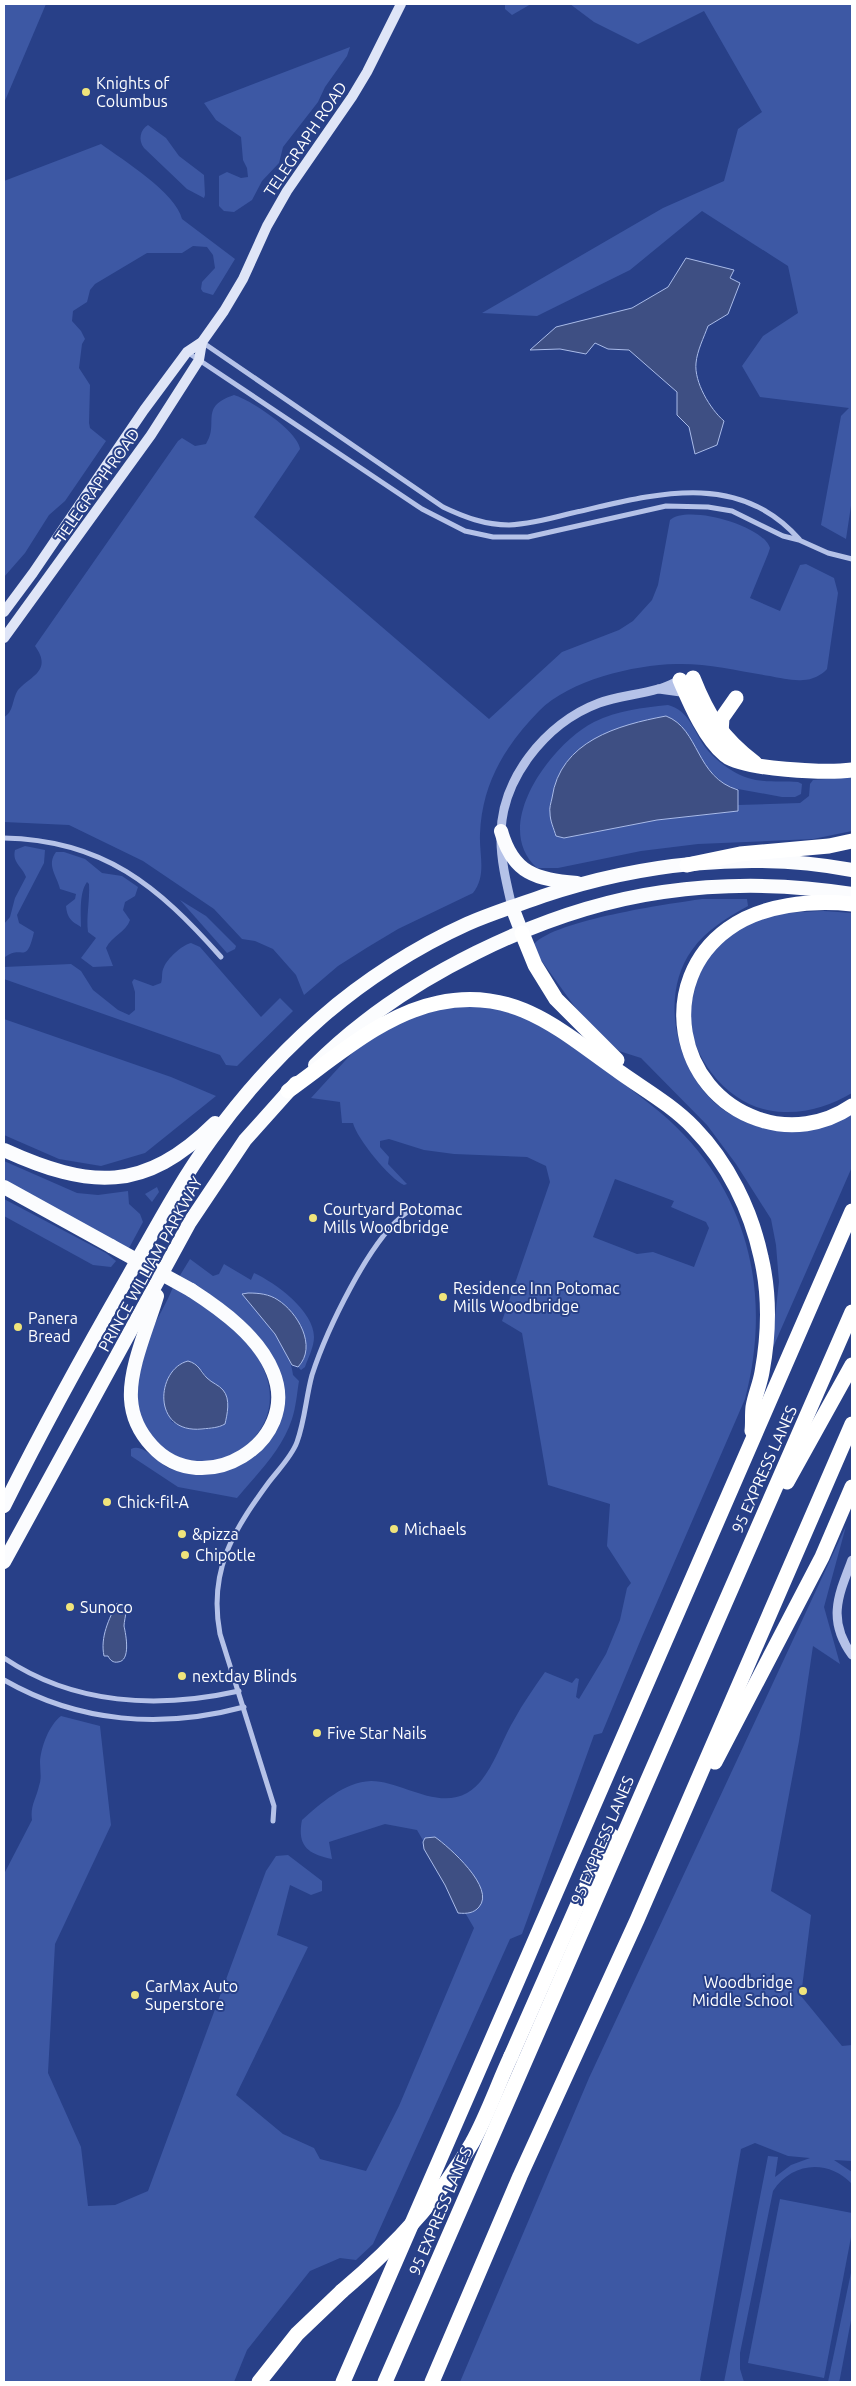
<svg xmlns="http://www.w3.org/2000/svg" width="856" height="2386" font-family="Ubuntu,sans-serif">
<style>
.green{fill:#3d58a4;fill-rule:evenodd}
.water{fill:#3e4f83;stroke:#a9bbe9}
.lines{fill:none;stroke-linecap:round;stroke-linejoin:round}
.minor{stroke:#b5c2e8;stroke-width:5}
.tertiary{stroke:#b5c2e8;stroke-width:9}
.secondary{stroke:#dfe5f7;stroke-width:10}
.trunk{stroke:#fbfcfe;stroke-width:14}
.motorway{stroke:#fff;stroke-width:15}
.trunk-bridge{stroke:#fbfcfe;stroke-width:14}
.motorway-bridge{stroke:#fff;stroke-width:15}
.poi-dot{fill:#f0e47b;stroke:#284088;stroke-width:2}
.labels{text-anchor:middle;stroke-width:4;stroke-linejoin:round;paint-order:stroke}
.poi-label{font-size:16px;fill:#fff;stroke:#284088;text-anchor:start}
.street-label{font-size:16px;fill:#fff;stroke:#284088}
</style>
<rect width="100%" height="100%" fill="#284088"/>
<g class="green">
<polygon points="4,4 46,4 4,103"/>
<polygon points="505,4 531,4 512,15 505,9"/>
<polygon points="570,4 852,4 852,499 846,539 821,525 841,416 849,408 760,397 742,366 763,336 798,313 788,266 702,211 630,270 537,316 482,313 663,208 724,181 738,129 762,112 704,11 638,44 594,22"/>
<polygon points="350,47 347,56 325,87 318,102 283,147 279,163 262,181 252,200 234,212 224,211 219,206 219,176 227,172 241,178 248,177 247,168 243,160 241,137 216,120 204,103"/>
<path d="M148 125 166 138 179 156 204 175 205 195 204 198 187 189 144 148C138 140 140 130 148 125Z"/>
<path d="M101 144C123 160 176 193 182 219L235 259 213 295 203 292 201 289 202 282 215 268 213 255 207 247 193 246 182 253H147L95 284 90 290 87 302 73 311 72 321 81 331 85 339 82 344 79 368 90 385 89 423 90 428 106 441 65 501 49 515 25 553 4 577V181Z"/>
<path d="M234 395C251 400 298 431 300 449L254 517 489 719 562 652 619 630 633 621 652 600 658 585 670 520C687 504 763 525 770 548L768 554 750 598 780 611 800 565 806 564 834 578 838 593 827 669C822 675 812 680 803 680 793 681 780 678 770 676 739 671 707 663 676 664 633 665 570 680 539 711 504 747 482 784 480 834 479 855 487 875 473 893L398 929 368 947 338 966 304 995 296 975 273 949 255 941 242 939 214 909 143 861 69 825 4 822V717C14 712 12 699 18 690 30 676 53 671 35 646L178 441 182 438 195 446 206 444C220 423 198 407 234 395Z"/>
<path d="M668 705C689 710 694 732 705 747 715 760 732 773 748 778 763 783 783 781 798 782L802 784 801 794 795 797H782L727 787 702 763 688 735 666 716 613 730 550 813 556 836 564 838 657 820 737 811 738 805 800 803 809 796 810 784 813 780 852 777V831L813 839 698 844 641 851 558 868H537C490 826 551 744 594 722 618 710 642 708 668 705Z"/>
<path d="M25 846 45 850 44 863 17 915 19 923 34 932C26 967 22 943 4 958V924L10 917 15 898 26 877C22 866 12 863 15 850Z"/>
<path d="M56 852H64L85 859 102 873 122 876 138 887 135 896 125 902 123 910 130 920C126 932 112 936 106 948L113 966 93 967 81 958 96 938 88 932C86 916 90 901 89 884L87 882C79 893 81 913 81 927 71 921 67 918 66 906L75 899 76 894 60 889C57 876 46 865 56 852Z"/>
<path d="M702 899H747L748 906C728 917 706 930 692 950 656 999 679 1084 730 1114 738 1118 749 1125 758 1126 766 1127 776 1124 784 1122 807 1119 830 1116 852 1113V1167L771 1352 779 1282 776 1245 771 1219 736 1164 707 1125 641 1058 619 1051 585 1021 536 953 534 944C556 920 667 904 702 899Z"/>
<polygon points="180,900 206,916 236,946 235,949 227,953"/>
<path d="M824 911 852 913V1093C832 1105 808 1113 784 1112 734 1112 692 1063 689 1015 689 1008 692 1000 694 993 699 972 704 960 720 944 732 933 744 922 761 918 781 912 803 912 824 911Z"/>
<path d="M191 943 200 947 261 1017 280 998 293 1011 237 1066 226 1065 220 1055 4 979V967L71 964 81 971 93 990 118 1010 129 1015 135 1010V992L132 982 134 979 153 986 161 983C163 978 161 972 164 967 167 959 182 945 191 943Z"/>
<path d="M462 1003C477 1005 495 1006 510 1011 550 1024 582 1053 615 1077 639 1096 664 1113 684 1135 753 1208 770 1304 745 1399L641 1639 602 1733 594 1735 522 1934 510 1939 373 2244 356 2260 340 2258 310 2271 247 2350 234 2382H4V1874L32 1820C30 1806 36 1799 39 1786 42 1778 40 1770 40 1762 41 1747 49 1725 61 1716L100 1726 111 1825 55 1944 48 2073 81 2147 88 2206 115 2205 148 2191 266 1871 276 1856 288 1855 322 1881V1891L311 1895 290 1885 277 1935 308 1947 236 2095 283 2134 314 2148 320 2159 366 2171 399 2106 474 1928 417 1830 385 1824 329 1842 332 1859C307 1854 297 1845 302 1820 320 1804 344 1782 371 1781 401 1781 437 1810 467 1793 491 1779 500 1743 514 1720 523 1703 534 1688 545 1672L572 1683 576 1678 579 1679 576 1697 579 1699 606 1654 620 1620 627 1588 631 1583 607 1546 610 1504 548 1485 522 1333 502 1321 550 1182 546 1166 527 1157 454 1154 424 1150 389 1139 380 1141V1147L389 1157 388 1164 405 1182 407 1184 404 1185C390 1179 357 1139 353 1123H342L340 1102 311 1098 354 1051 391 1024ZM615 1179 674 1201 671 1207 706 1222 709 1228 694 1267 653 1252 637 1254 593 1237Z"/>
<polygon points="4,1019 171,1077 216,1096 145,1153 101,1166 59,1159 4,1135"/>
<polygon points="4,1161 77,1193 98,1195 128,1191 129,1204 140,1214 143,1222 128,1250 4,1181"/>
<polygon points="157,1187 159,1192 152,1202 145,1194"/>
<polygon points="4,1199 106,1253 116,1261 111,1267 93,1265 4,1216"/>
<path d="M190 1259 213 1276 219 1274 224 1264 251 1280 254 1273C276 1283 314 1311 314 1337 314 1347 308 1358 305 1367L301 1370 298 1367 302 1363 279 1300 265 1294 243 1295C262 1317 290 1344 293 1375L299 1381C297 1393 296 1407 292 1419 282 1450 257 1474 237 1498L178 1487 131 1456V1449C143 1442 158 1464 171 1469 195 1478 217 1469 241 1464L281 1406 248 1327 218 1300 179 1277Z"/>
<path d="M173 1287C209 1308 254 1336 267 1378 287 1445 198 1491 154 1439 142 1426 134 1409 135 1390 136 1383 139 1375 141 1368 144 1356 146 1343 151 1332 158 1316 167 1303 173 1287ZM202 1370C215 1396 234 1382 225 1424 208 1432 186 1432 171 1421Z"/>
<path d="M846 1526 824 1607 840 1664 813 1646 799 1741 771 1891 811 1915 801 1996 842 2046 852 2045V2161L834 2160 852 2172V2184C828 2159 792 2162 773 2191L740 2353V2369L744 2382H724L768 2156 778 2157 775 2177 791 2165 810 2158 788 2156 755 2143 741 2149 700 2380 703 2382H460L589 2078Z"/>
<polygon points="780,2199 852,2213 852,2232 824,2378 748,2363"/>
<polygon points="852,2268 852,2315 840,2378 839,2382 828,2382"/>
</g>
<g class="water">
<path d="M686 258 734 270 730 278 740 283 728 314 708 326C704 337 697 351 696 363 694 382 710 409 724 421L717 445 695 454 689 427 677 415V392L629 350 608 349 595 343 586 354 560 349 530 350 556 327 632 308 668 287Z"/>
<path d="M666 716C700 729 695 777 738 790V811L657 820 564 838 556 836C554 829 550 821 550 813 549 808 551 803 552 798 560 741 618 725 666 716Z"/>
<path d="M248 1293C259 1293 269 1294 278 1300 297 1312 318 1346 298 1367L292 1365 275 1334 242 1294Z"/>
<path d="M188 1361C199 1364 200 1371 207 1378 212 1383 219 1385 223 1390 231 1399 227 1415 225 1424 218 1428 211 1428 202 1429 151 1434 156 1369 188 1361Z"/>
<path d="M117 1603 126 1610C126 1615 124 1622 124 1626 126 1635 131 1661 118 1662 113 1663 110 1660 108 1656H104C100 1637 109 1619 117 1603Z"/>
<path d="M435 1837C449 1847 496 1888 479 1907 474 1913 467 1914 458 1913L445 1885 424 1849 423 1842 425 1838Z"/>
</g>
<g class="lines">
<g class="minor">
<path d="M202 342 443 507C464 517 485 525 509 525 529 524 549 519 568 514 649 496 736 467 799 539"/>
<polyline points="187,352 422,509 465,531 493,537 528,537 666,506 708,507 732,511 783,536 799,540 828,553 852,559"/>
<path d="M4 838C104 840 158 886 221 957"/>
<path d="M4 1658C74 1705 158 1709 239 1691"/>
<path d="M4 1680C79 1723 162 1729 244 1707"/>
<path d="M273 1821 274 1806 220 1634C208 1571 233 1531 269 1482 279 1469 292 1456 297 1442 305 1420 306 1397 312 1375 326 1332 369 1240 406 1213"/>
</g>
<g class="tertiary">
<polyline points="659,689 688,693"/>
<path d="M512 907C507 885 501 862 501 840 499 781 545 723 599 703 618 696 638 695 658 689 667 687 674 682 683 680"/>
<path d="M852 1560C838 1596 827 1620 852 1655"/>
</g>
<g class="secondary">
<polyline points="4,612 33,573 144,410 187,352 202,342 224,311 243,279 267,226 287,191 352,97 367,72 401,4"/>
<polyline points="4,638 151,435 199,360 202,342"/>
</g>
<g class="trunk">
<path d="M501 831C513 874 536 879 577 883"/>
<polyline points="512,907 522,933"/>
<path d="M315 1065C401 979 543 909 663 892 726 883 790 884 852 894"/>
<path d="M4 1150C90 1189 144 1193 215 1123"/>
<polyline points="4,1187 111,1246"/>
<path d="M157 1296C148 1326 129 1368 131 1399 132 1417 140 1433 152 1446 203 1502 302 1442 273 1372 259 1337 222 1310 191 1290"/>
<path d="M4 1506C42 1430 83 1355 125 1282 153 1233 179 1183 212 1138 243 1095 281 1053 321 1018 363 981 416 947 467 924 492 913 518 905 543 896 640 863 751 851 852 870"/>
<polyline points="4,1562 190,1222 245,1140 296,1083"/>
</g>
<g class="motorway">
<path d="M693 678C708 716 722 738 755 763"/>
<path d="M680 680C690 703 705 739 725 755 743 770 827 773 852 770"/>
<polyline points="721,733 722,718 736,698"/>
<polyline points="687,865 740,854 829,846 852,841"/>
<path d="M852 904C812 900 762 904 728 929 656 981 676 1091 758 1119 790 1130 824 1125 852 1106"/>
<polyline points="522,933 535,965 556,999 617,1060"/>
<path d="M288 1091C333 1059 383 1014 438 1003 516 986 562 1032 621 1073 645 1090 673 1106 694 1128 728 1163 751 1210 761 1257 770 1295 769 1334 762 1372 760 1384 755 1395 753 1407 752 1415 753 1423 752 1431"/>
<polyline points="787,1482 852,1365"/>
<polyline points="715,1762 822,1557 852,1487"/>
<polyline points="511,2056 581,1897 612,1836"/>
<polyline points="259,2382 297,2334 342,2291"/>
<polyline points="343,2382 852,1211"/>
<polyline points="385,2382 852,1312"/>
<polyline points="432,2382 520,2176 637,1920 852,1424"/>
</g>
<polyline class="trunk-bridge" points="111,1246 191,1290"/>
<path class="motorway-bridge" d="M342 2291C393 2248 438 2201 472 2143 487 2116 498 2084 511 2056"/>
</g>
<g class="poi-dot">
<circle cx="86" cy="92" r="5"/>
<circle cx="313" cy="1218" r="5"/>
<circle cx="443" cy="1297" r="5"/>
<circle cx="18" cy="1327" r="5"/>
<circle cx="107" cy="1502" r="5"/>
<circle cx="394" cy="1529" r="5"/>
<circle cx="182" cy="1534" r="5"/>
<circle cx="185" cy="1555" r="5"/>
<circle cx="70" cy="1607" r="5"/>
<circle cx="182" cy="1676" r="5"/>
<circle cx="317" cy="1733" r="5"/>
<circle cx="803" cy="1991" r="5"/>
<circle cx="135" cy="1995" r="5"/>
</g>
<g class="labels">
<g class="poi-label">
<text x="96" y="89">Knights of<tspan x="96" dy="18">Columbus</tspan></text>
<text x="323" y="1215">Courtyard Potomac<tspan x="323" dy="18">Mills Woodbridge</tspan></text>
<text x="453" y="1294">Residence Inn Potomac<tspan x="453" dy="18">Mills Woodbridge</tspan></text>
<text x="28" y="1324">Panera<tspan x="28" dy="18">Bread</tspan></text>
<text x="117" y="1508">Chick-fil-A</text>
<text x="404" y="1535">Michaels</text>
<text x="192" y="1540">&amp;pizza</text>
<text x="195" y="1561">Chipotle</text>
<text x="80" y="1613">Sunoco</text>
<text x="192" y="1682">nextday Blinds</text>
<text x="327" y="1739">Five Star Nails</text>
<text x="793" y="1988" text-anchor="end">Woodbridge<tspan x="793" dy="18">Middle School</tspan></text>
<text x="145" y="1992">CarMax Auto<tspan x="145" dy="18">Superstore</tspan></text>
</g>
<g class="street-label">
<text transform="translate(305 139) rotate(-56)" y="6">TELEGRAPH ROAD</text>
<text transform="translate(97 485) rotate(-55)" y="6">TELEGRAPH ROAD</text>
<text transform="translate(150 1264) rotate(-61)" y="6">PRINCE WILLIAM PARKWAY</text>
<text transform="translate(764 1469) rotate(-66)" y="6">95 EXPRESS LANES</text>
<text transform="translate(602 1840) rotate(-67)" y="6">95 EXPRESS LANES</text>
<text transform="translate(440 2211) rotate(-67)" y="6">95 EXPRESS LANES</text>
</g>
</g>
<rect width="856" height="2386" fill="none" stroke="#ffffff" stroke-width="10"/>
</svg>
